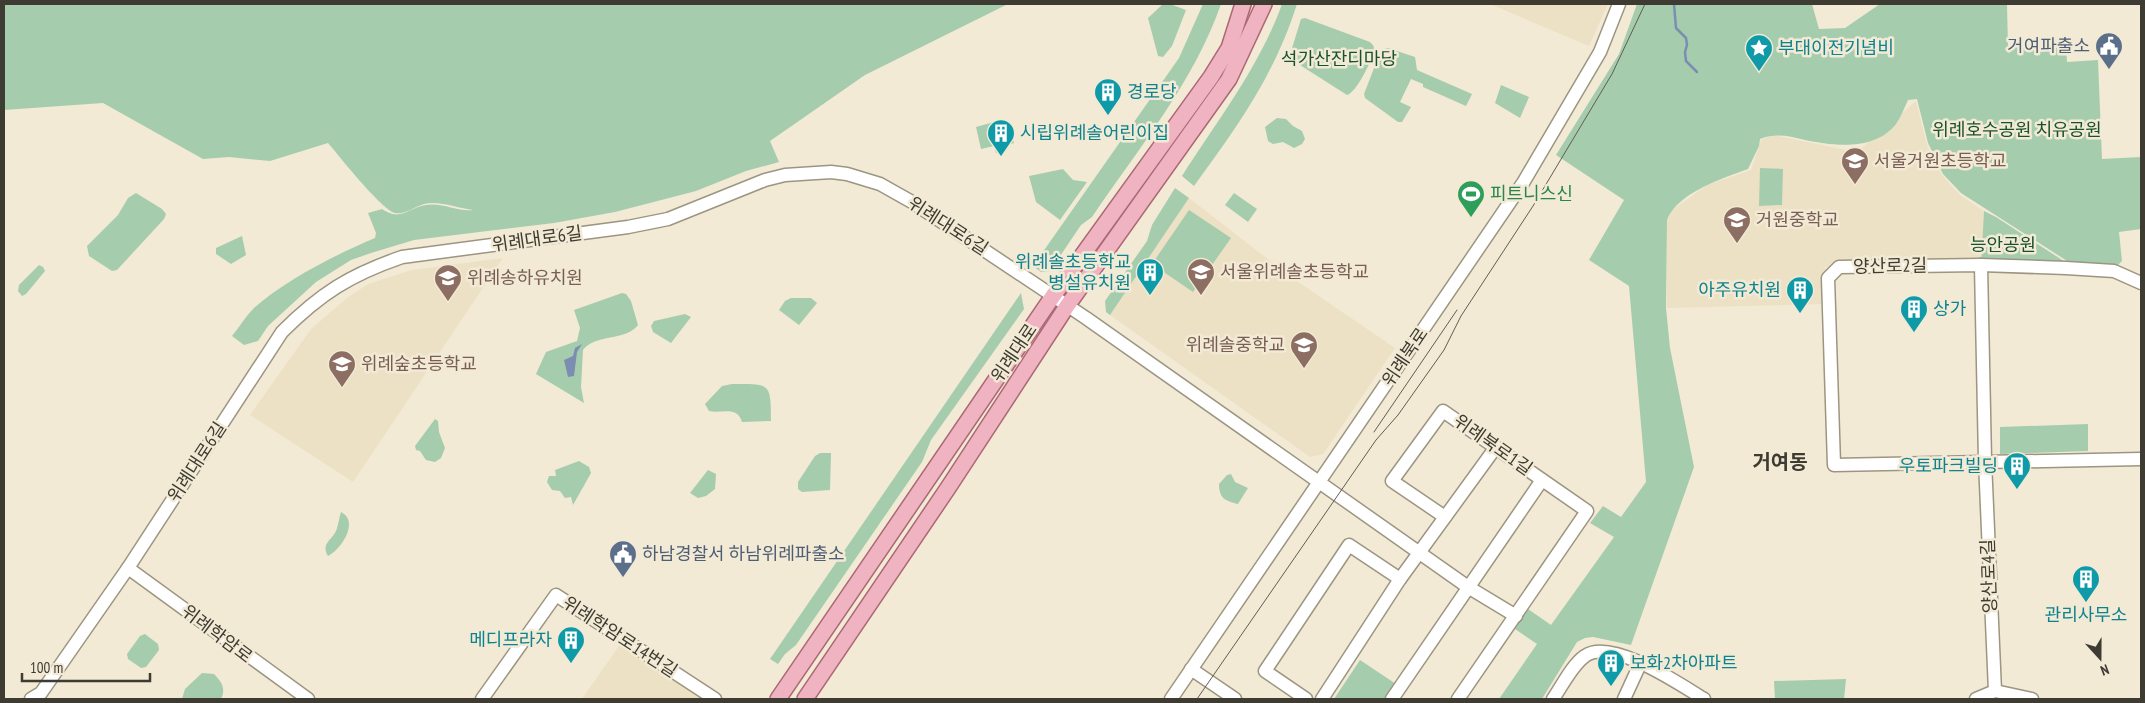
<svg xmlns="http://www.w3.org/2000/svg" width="2145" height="703" font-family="'PT Sans Narrow','Noto Sans KR',sans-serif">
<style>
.built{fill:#ece1c4}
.green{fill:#a6ccae}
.water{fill:#7b8eb2}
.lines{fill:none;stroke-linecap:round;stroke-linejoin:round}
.stream{stroke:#7b8eb2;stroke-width:2.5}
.minor-casing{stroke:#9c9581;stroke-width:15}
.major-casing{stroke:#ab6874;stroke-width:18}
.minor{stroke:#fff;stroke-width:12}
.major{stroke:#efb3c1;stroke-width:15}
.tram{stroke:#615d52;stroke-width:1}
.labels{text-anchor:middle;stroke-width:5;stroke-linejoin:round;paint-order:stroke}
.service-label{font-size:18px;fill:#4e5e75;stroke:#f2ead5;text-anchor:end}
.culture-label{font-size:18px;fill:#0d838f;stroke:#f2ead5;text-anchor:start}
.park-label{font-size:18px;fill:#18522c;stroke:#f2ead5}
.education-label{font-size:18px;fill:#785e54;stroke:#f2ead5;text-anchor:start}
.leisure-label{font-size:18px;fill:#27864d;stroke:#f2ead5;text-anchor:start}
.street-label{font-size:18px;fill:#3e3b32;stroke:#f2ead5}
.quarter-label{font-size:20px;font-weight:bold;fill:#3e3b32;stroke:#f2ead5}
</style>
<rect width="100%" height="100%" fill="#f2ead5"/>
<g class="built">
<polygon points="1490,4 1608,4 1589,46"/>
<polygon points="1916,101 1927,145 1942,175 1960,195 1984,211 1981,265 1825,267 1826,304 1667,308 1667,220 1671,211 1707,185 1751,170 1761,140 1773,135 1851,151 1862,148"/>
<polygon points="1189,198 1291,277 1395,348 1323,454 1310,457 1110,315"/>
<polygon points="503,258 353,482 250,415 311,329 347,298 368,284 412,270"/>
<polygon points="621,643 704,699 582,699"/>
</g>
<g class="green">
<path d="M4 4H1008L865 75 770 141 779 162 746 171 696 191 615 212 554 223 414 240 371 253 351 260 316 282 268 326 258 341 244 345 232 336C239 328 245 317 253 309 285 280 335 255 375 238L376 233 368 213 382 209C402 222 407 208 426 205 442 202 458 212 473 210 458 208 438 200 424 204 414 207 405 215 395 213 381 209 340 157 328 143L270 161 229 157 203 159 103 103 4 110Z"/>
<polygon points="1163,4 1170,4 1186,10 1172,46 1163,57 1158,56 1148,18"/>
<path d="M1203 4H1221C1194 82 1138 149 1092 217L1081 225 1050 271 1041 272 1033 266 1179 58Z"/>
<path d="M1282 4H1297C1274 76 1238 126 1194 186L1182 176C1217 121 1260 66 1282 4Z"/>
<path d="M1637 4H1812L1819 29 1845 28 1880 4H2007L2008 47 2066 46 2067 62 2098 60 2102 159 2141 157V229L2119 232 2122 261 2114 269 2075 266 1961 193 1943 174 1928 143 1917 99 1908 100C1904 108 1901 117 1896 124 1875 151 1834 146 1805 140 1788 136 1776 133 1760 139L1759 146 1748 169C1723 178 1677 193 1667 220L1666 308 1670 348 1694 467 1631 645 1593 637 1585 638 1577 642 1542 699H1499L1537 644 1515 629 1528 609 1551 625 1614 537 1590 523 1603 506 1621 517 1646 482 1629 286 1589 260 1624 200 1556 155 1619 54Z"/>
<path d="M1305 18 1370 42C1373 45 1374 46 1374 49 1373 59 1356 93 1347 95L1289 58 1301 19Z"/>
<polygon points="1388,48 1415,57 1417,70 1472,94 1466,106 1423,87 1423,84 1411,79 1400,102 1411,107 1402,122 1398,122 1365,98 1364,94 1381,50"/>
<polygon points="1501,85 1529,97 1520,118 1495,103"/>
<polygon points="1277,118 1286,119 1293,126 1302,131 1305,139 1302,144 1294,148 1283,142 1273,144 1268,141 1265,127"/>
<polygon points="1001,120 1008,123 1014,143 1001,147 1002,151 996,153 994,146 981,149 976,127"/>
<polygon points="1760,168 1783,169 1782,205 1759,206"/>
<polygon points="1063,169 1073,180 1087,182 1060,220 1036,202 1029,176"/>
<polygon points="1175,188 1189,198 1110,315 1106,312 1105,301 1147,241 1152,225"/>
<polygon points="136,193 162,209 166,214 164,219 117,270 112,271 89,256 87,246 118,215 128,198"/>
<polygon points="1234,193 1257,209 1248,222 1225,205"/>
<polygon points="1189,210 1231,238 1193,292 1152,264"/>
<polygon points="1984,211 1996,217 2076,269 1981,265"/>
<polygon points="242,236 246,255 231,264 216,254 216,248"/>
<polygon points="39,265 43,267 45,271 26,294 22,296 18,291 19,285"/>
<path d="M622 293 626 294 631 301 638 325C626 341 595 334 583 350L581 387 584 403 536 374 546 352 577 341 580 328 574 310Z"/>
<polygon points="1021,293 1024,309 931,440 922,462 796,645 785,654 778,664 770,659"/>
<polygon points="791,298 811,298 817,303 799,325 779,310 785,301"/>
<polygon points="685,314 691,317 671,343 653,332 651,326 654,321"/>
<path d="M732 384C770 384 771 382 771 421L742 422C737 405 722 414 709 411L705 404 722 386Z"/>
<polygon points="435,419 438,421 439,432 445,448 441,458 435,462 426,460 420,451 416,450 415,446"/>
<polygon points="2088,424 2088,451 2000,454 2000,427"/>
<polygon points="820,453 831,453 830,490 802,492 798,489 798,482 815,456"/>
<polygon points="579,461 589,467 591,473 573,505 571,497 565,498 560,491 552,490 547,482 549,476 556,476 555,470"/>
<polygon points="708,470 716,474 715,489 706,496 698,498 690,493"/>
<path d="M1231 474 1235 482 1248 488 1238 504C1225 501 1219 498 1219 484L1227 475Z"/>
<path d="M341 512C360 521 341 550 328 556 320 542 334 540 337 528 339 522 339 518 341 512Z"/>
<polygon points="145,634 158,644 159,650 146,667 141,668 128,659 127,654 140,636"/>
<polygon points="1360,660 1396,684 1386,699 1334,699"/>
<path d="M202 673 214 674C222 682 226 689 221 699H182L185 689Z"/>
<polygon points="1846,679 1844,699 1775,699 1774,681"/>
</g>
<polygon class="water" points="582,344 577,352 574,376 568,377 564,360 573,356 575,348"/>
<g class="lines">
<polyline class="stream" points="1674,4 1676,28 1686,38 1687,45 1685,52 1686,61 1697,72"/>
<g class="minor-casing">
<g id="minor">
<polyline points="1981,265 1985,461 1995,691"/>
<polyline points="2141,283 2114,271 2066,268 1981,265 1839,267 1828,278 1834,465 2141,459"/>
<polyline points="1445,517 1392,481 1443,411 1587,511 1458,699"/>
<polyline points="128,568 308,699"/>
<polyline points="1191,669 1235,699"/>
<path d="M31 699 41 693 128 568 282 332C321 293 350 275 402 257L628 227 668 219 765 180 785 175 831 172 847 174 880 184 912 202 1086 318 1468 587 1516 616"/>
<polyline points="482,699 556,595 715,699"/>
<polyline points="1171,699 1523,183 1600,52 1619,4"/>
<polyline points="1306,699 1265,671 1349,545 1400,579"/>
<polyline points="1322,699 1400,579 1496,447"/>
<polyline points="1392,699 1542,480"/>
<path d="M1553 699C1562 686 1572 665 1585 656 1611 637 1681 685 1704 699"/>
<polyline points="1624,699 1641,662"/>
<polyline points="1976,699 1995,691 2032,699"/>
</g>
</g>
<g class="major-casing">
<g id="major">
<polyline points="778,699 1053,296 1211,77 1229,48 1243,4"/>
<polyline points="805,699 948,488 1067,306 1229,79 1264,4"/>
</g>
</g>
<use href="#minor" class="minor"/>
<use href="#major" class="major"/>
<g class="tram">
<polyline points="1374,432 1457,310"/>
<polyline points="1197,699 1376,440 1398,415 1444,350 1461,316 1533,206 1612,74 1645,4"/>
</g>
</g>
<defs>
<g id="civic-pin" transform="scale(1.4375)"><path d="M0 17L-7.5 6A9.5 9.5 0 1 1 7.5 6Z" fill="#5c6f8a" stroke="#f2ead5"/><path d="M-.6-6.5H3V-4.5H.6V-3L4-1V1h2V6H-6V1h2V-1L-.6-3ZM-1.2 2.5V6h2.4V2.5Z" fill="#fff"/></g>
<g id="sight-pin" transform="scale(1.4375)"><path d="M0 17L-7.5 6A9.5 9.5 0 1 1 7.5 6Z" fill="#0f9aa8" stroke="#f2ead5"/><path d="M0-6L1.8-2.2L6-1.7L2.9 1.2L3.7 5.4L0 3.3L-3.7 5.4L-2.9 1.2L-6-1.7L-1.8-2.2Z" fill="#fff"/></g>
<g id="building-pin" transform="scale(1.4375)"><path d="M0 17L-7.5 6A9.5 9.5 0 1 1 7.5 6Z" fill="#0f9aa8" stroke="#f2ead5"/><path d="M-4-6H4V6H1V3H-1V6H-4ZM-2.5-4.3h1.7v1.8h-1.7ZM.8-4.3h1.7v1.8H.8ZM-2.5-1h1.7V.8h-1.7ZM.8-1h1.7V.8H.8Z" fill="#fff"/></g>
<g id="school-pin" transform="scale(1.4375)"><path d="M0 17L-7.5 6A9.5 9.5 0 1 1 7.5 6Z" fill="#8d6e63" stroke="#f2ead5"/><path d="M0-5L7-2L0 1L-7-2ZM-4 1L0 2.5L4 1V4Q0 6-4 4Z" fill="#fff"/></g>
<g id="stadium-pin" transform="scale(1.4375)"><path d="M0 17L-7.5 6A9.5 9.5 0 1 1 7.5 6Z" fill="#2e9e5b" stroke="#f2ead5"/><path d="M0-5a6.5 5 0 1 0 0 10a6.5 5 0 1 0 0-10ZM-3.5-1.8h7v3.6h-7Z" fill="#fff"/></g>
</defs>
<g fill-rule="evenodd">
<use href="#civic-pin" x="2109" y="46"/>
<use href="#sight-pin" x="1759" y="48"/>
<use href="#building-pin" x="1108" y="92"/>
<use href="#building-pin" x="1001" y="133"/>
<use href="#school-pin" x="1855" y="161"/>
<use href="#stadium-pin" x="1471" y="194"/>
<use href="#school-pin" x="1737" y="220"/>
<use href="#building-pin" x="1150" y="272"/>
<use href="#school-pin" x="1201" y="272"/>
<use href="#school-pin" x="448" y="278"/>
<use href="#building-pin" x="1800" y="290"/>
<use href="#building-pin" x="1914" y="309"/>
<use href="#school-pin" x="1304" y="345"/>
<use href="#school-pin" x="342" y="364"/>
<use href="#building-pin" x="2017" y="466"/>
<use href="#civic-pin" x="623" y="554"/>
<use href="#building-pin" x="2086" y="579"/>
<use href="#building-pin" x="571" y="640"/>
<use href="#building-pin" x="1611" y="663"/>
</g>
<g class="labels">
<g class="service-label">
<text x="2090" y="52">거여파출소</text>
<text x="642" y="560" text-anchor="start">하남경찰서 하남위례파출소</text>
</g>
<g class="culture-label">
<text x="1778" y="54">부대이전기념비</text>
<text x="1127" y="98">경로당</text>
<text x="1020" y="139">시립위례솔어린이집</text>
<text x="1131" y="268" text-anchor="end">위례솔초등학교<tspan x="1131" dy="21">병설유치원</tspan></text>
<text x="1781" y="296" text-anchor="end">아주유치원</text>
<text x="1933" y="315">상가</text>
<text x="1998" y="472" text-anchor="end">우토파크빌딩</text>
<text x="2086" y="621" text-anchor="middle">관리사무소</text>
<text x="552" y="646" text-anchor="end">메디프라자</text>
<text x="1630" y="669">보화2차아파트</text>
</g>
<g class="park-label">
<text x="1339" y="65">석가산잔디마당</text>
<text x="2017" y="136">위례호수공원 치유공원</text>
<text x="2003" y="251">능안공원</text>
</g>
<g class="education-label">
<text x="1874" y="167">서울거원초등학교</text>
<text x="1756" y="226">거원중학교</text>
<text x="1220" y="278">서울위례솔초등학교</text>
<text x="467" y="284">위례송하유치원</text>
<text x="1285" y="351" text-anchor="end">위례솔중학교</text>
<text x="361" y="370">위례숲초등학교</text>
</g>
<g class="leisure-label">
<text x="1490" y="200">피트니스신</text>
</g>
<g class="street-label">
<text transform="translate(948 226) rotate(33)" y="6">위례대로6길</text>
<text transform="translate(537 239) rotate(-8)" y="6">위례대로6길</text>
<text transform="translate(1890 266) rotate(-1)" y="6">양산로2길</text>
<text transform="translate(1014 353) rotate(-56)" y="6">위례대로</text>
<text transform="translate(1405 357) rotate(-56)" y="6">위례북로</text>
<text transform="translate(1493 445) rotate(35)" y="6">위례북로1길</text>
<text transform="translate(197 462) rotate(-57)" y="6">위례대로6길</text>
<text transform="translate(1989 576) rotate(-92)" y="6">양산로4길</text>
<text transform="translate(217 634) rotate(37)" y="6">위례학암로</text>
<text transform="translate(620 637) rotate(33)" y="6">위례학암로14번길</text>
</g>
<g class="quarter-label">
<text x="1780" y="469">거여동</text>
</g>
</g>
<rect width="2145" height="703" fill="none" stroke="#3e3b32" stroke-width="10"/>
<g transform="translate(2100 658) rotate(159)" stroke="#f2ead5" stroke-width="4" paint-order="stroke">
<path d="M0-4L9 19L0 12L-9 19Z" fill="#3e3b32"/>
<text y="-8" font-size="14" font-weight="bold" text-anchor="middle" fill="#3e3b32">N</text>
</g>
<path d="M22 673v8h128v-8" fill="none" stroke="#3e3b32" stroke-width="2.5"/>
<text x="30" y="673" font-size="15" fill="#3e3b32" stroke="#f2ead5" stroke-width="4" paint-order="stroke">100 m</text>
</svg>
